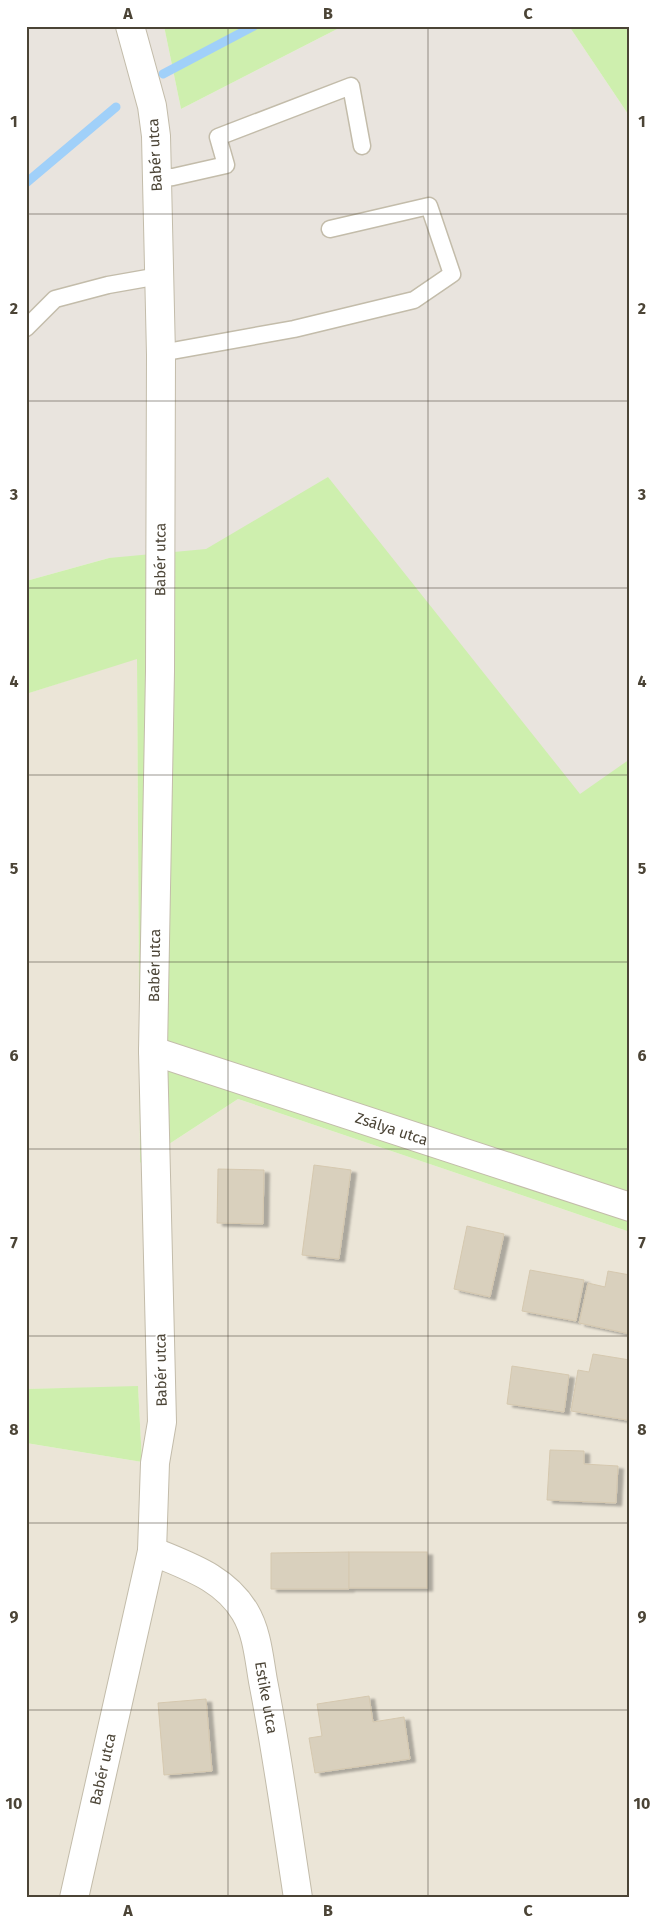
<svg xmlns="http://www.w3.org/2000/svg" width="656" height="1924" font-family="'Fira Sans',sans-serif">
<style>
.residential{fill:#ebe5d7}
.industrial{fill:#e9e4de}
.green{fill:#ceefae}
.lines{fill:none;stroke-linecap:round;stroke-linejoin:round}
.stream{stroke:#a0d0f9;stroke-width:9}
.building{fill:#d9d0bd;stroke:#d5c8af;filter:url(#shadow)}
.service-casing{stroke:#c3bcaa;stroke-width:19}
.minor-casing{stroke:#c3bcaa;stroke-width:30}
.service{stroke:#fff;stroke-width:16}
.minor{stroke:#fff;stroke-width:28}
.grid{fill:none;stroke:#4b4436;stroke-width:1;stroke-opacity:0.55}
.labels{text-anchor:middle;stroke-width:4;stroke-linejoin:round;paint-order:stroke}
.street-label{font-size:15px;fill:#4b4436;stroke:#fff}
.neatline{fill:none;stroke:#4b4436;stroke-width:2}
.grid-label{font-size:16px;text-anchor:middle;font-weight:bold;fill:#4b4436}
</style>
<defs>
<filter id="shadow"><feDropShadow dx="5.5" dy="3" stdDeviation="1" flood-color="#0004"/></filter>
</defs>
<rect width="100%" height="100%" fill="#f6f3e9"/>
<polygon class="residential" points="137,658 140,1163 238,1099 630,1232 630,1898 26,1898 26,1443 142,1462 138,1387 26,1389 26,694"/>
<polygon class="industrial" points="26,26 164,26 181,109 343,26 569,26 630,117 630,948 109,558 26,581"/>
<g class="green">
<polygon points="164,26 343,26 181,109"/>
<polygon points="569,26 630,26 630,117"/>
<polygon points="328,477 580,794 630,759 630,1232 238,1099 140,1163 137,659 26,694 26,581 109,558 206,549"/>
<polygon points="138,1386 142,1462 26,1443 26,1389"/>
</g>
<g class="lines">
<g class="stream">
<polyline points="163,74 254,26"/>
<polyline points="26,183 116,107"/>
</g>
</g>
<g class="building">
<polygon points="314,1165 351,1170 339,1259 302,1255"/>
<polygon points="218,1169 264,1170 263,1224 217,1223"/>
<polygon points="467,1226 504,1234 490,1297 454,1289"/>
<polygon points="530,1270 584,1280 576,1321 522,1311"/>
<polygon points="608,1271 630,1275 630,1334 579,1323 588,1283 605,1287"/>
<polygon points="593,1354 630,1360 630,1401 627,1420 571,1411 578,1370 589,1372"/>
<polygon points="512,1366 569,1375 564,1412 507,1404"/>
<polygon points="550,1450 584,1451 584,1464 618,1466 616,1503 547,1500"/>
<polygon points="349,1552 349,1589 271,1589 271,1553"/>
<rect x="349" y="1552" width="78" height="36"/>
<polygon points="369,1696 373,1722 404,1717 410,1759 315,1773 309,1738 322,1736 317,1704"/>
<polygon points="206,1699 212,1771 164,1775 158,1703"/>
</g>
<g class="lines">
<g class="service-casing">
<g id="service">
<polyline points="156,179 173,177 226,165 218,137 351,86 362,146"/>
<polyline points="26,328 55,299 108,285 159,276"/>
<polyline points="161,355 172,351 294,329 414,300 452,274 429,206 330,229"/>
</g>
</g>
<g class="minor-casing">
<g id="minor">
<path id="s1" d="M153 1051 630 1207"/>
<path id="s2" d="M152 1551C187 1566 224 1577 245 1612 257 1632 259 1658 263 1681 277 1753 287 1826 298 1898"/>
<path id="s3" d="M74 1898 152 1551 155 1463 162 1422 153 1051 160 671 161 355 156 136 152 106 130 26"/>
</g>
</g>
<use href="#service" class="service"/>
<use href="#minor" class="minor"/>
</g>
<path class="grid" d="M228 26V1898M428 26V1898M26 214H630M26 401H630M26 588H630M26 775H630M26 962H630M26 1149H630M26 1336H630M26 1523H630M26 1710H630"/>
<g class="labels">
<g class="street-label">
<text transform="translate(155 155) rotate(-93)" y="5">Babér utca</text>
<text dy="5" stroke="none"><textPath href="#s3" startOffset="1348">Babér utca</textPath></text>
<text dy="5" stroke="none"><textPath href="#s3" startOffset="942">Babér utca</textPath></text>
<text dy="5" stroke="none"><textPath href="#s1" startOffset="251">Zsálya utca</textPath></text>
<text transform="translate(161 1370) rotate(-91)" y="5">Babér utca</text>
<text dy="5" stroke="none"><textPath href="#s2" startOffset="202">Estike utca</textPath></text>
<text dy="5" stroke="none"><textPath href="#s3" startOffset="132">Babér utca</textPath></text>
</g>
</g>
<rect width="656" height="1924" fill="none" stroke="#ffffff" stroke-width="55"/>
<rect x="28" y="28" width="600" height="1868" class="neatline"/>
<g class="grid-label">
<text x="128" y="19">A</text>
<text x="328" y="19">B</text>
<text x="528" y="19">C</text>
<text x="14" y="127">1</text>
<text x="642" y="127">1</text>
<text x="14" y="314">2</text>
<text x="642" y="314">2</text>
<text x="14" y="500">3</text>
<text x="642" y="500">3</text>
<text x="14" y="687">4</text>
<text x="642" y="687">4</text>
<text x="14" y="874">5</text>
<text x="642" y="874">5</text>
<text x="14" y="1061">6</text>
<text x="642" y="1061">6</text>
<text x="14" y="1248">7</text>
<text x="642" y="1248">7</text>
<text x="14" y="1435">8</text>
<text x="642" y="1435">8</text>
<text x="14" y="1622">9</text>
<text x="642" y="1622">9</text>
<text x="14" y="1809">10</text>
<text x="642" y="1809">10</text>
<text x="128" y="1916">A</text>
<text x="328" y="1916">B</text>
<text x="528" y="1916">C</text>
</g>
</svg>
